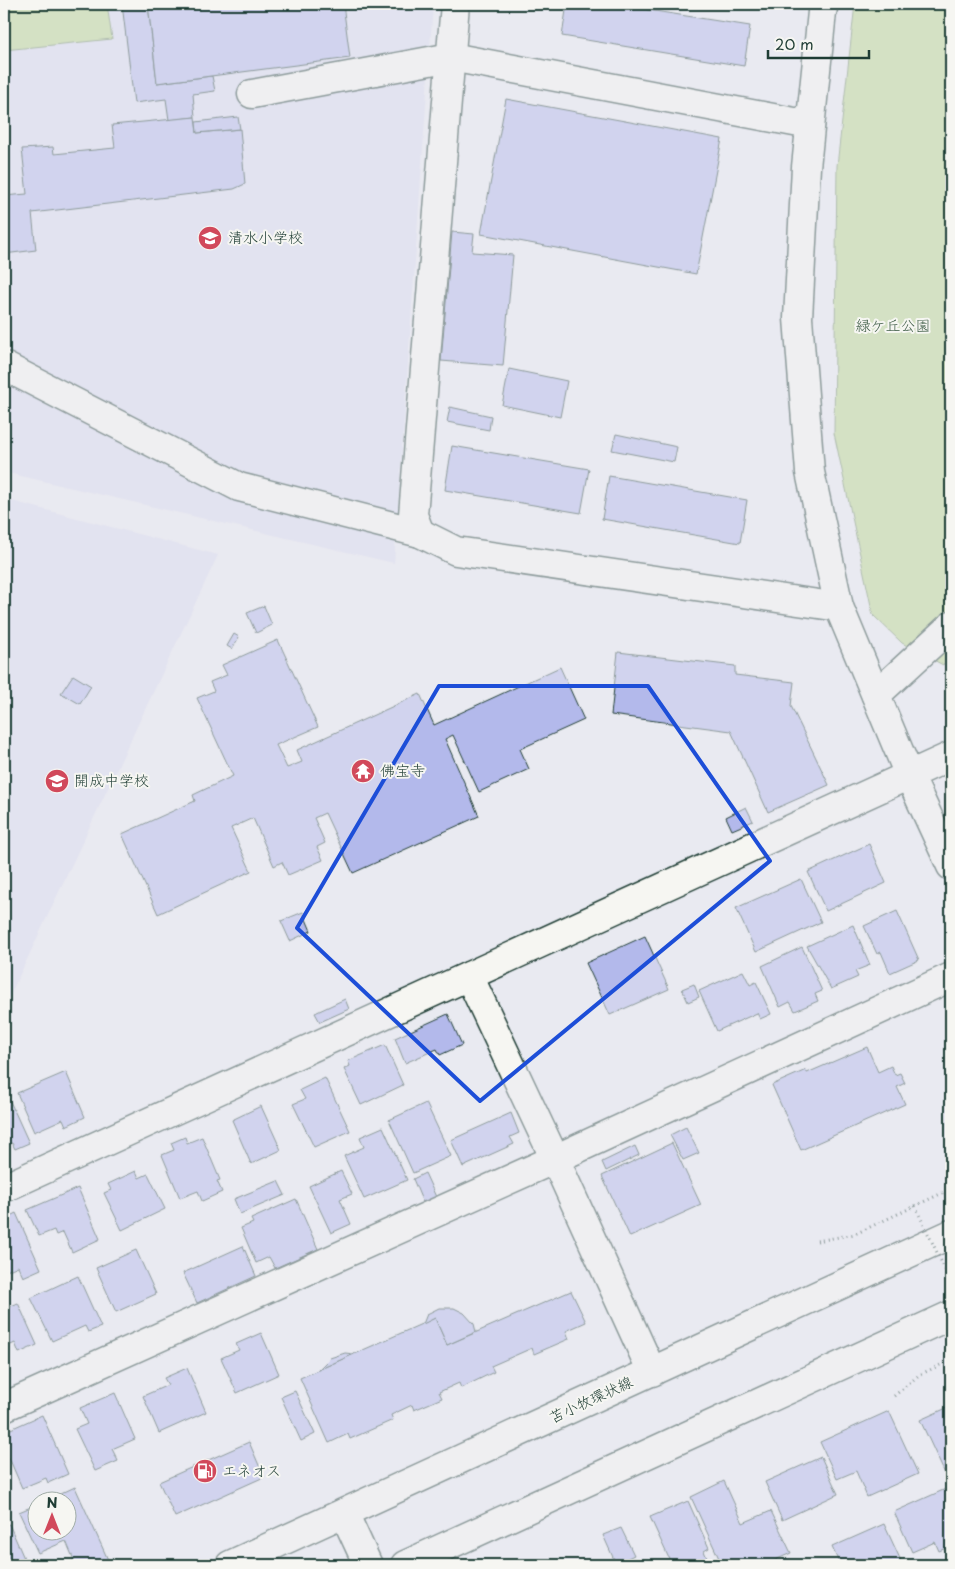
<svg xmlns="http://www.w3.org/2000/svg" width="955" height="1569" font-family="'Playpen Sans','Klee One',sans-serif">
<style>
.built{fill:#d9dbef}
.green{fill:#bbd78f;stroke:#6d8a62}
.building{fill:#b3b9eb;stroke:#1f3d34}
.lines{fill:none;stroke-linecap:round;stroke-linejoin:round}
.minor-casing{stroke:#1f3d34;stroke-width:31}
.major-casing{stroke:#1f3d34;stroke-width:31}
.path{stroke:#1f3d34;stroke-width:3;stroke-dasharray:1 4;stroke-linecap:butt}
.minor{stroke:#f6f6f2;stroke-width:28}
.major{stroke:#f6f6f2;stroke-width:28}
.path-bridge{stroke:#1f3d34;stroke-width:3;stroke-dasharray:1 4;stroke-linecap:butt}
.marked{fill:none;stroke:#1d4ed8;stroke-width:4;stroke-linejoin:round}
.labels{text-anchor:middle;stroke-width:4;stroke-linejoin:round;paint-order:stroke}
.poi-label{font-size:15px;fill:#1f3d34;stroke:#f6f6f2;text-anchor:start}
.park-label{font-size:15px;fill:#3e5c46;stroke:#f6f6f2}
.street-label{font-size:15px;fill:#1f3d34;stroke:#f6f6f2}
</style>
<rect width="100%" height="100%" fill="#e9eaf1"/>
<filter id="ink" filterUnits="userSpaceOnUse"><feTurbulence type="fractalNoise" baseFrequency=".02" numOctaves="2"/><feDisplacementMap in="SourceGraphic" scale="10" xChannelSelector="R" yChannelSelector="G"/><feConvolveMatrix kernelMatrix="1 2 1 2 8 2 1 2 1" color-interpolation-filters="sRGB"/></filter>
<g filter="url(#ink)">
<g class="built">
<polygon points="4,4 433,4 394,563 4,472"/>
<polygon points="4,499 218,555 4,1008"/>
</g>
<g class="green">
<polygon points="4,4 107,4 112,39 4,50"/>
<polygon points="855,4 951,4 951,657 943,665 902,643 873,615 834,433 837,166"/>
</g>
<g class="building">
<polygon points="122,4 148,4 157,83 212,76 215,91 193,94 195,117 169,120 166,99 134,103"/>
<polygon points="148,4 343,4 350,58 157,83"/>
<polygon points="567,4 610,4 750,26 744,66 562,36"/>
<polygon points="506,99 722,139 696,274 481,234"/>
<polygon points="195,117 197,133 240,129 245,184 234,189 32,213 36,250 4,254 4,196 27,194 22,149 53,147 54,154 115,148 112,125"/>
<polygon points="238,117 240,129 197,133 196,122"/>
<polygon points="452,232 474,234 472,252 513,255 503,366 441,361"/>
<polygon points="509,369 567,381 560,417 502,405"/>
<polygon points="450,407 491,416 489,430 447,422"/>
<polygon points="616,434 677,447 674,462 612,450"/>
<polygon points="452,446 589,469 581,513 445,490"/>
<polygon points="609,476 747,500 740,543 602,519"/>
<polygon points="264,606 272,625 256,633 247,613"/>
<polygon points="234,634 239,637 232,649 227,646"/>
<polygon points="278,640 318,727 276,745 287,768 302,762 297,750 420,694 434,725 560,667 584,720 520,749 529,769 479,792 453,735 445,739 479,816 353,873 325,813 314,818 325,843 317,847 323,860 288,875 282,862 274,866 253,818 231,828 251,871 158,914 122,834 195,801 193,795 233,776 197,698 214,691 210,682 227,675 222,665"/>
<polygon points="618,652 735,666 735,675 794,682 791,706 829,785 768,812 731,731 611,715"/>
<polygon points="73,675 91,686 80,704 61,693"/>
<polygon points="746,807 753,821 732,830 726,817"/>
<polygon points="869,844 886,883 826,911 808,872"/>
<polygon points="801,879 821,922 756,952 736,908"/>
<polygon points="897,911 919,960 890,973 881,952 877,954 864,926"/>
<polygon points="303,912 311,931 290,941 281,921"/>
<polygon points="853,925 870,965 855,971 858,977 831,989 807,946"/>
<polygon points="645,936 669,989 610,1015 586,963"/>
<polygon points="802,947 822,991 815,994 818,1001 795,1011 790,1002 780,1007 762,966"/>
<polygon points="743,971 750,985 756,982 771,1014 760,1019 757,1013 717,1031 699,991"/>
<polygon points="694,984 699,997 688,1002 682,989"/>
<polygon points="345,999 349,1009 320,1022 315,1013"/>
<polygon points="448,1014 462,1045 440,1055 437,1049 405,1063 395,1038"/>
<polygon points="385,1045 403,1085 361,1105 344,1069 350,1066 348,1061"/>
<polygon points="867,1047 878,1072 891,1066 895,1075 900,1073 905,1083 897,1087 905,1104 801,1150 772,1085 806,1070 807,1073"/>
<polygon points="66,1072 85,1117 66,1126 63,1119 34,1132 17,1093"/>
<polygon points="325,1078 350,1131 314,1147 293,1104 305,1099 300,1090"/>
<polygon points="4,1088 29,1143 15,1149 12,1143 4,1146"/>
<polygon points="426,1103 451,1156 413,1173 389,1120"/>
<polygon points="261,1106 281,1150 251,1164 232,1120"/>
<polygon points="511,1113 519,1133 510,1137 514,1144 463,1167 451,1140"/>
<polygon points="383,1127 407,1180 364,1199 344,1156 364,1147 360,1137"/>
<polygon points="686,1127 699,1153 683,1160 670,1135"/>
<polygon points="185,1137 187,1143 202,1137 220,1180 217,1181 222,1192 202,1201 198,1191 180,1198 162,1155 174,1150 171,1143"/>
<polygon points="672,1143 701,1205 630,1237 602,1176"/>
<polygon points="635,1146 639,1155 606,1171 602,1162"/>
<polygon points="136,1171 139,1178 148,1174 165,1209 122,1230 104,1193 111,1190 108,1184"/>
<polygon points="341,1171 352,1194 340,1199 351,1224 331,1233 309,1186"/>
<polygon points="425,1173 436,1197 423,1203 413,1179"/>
<polygon points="278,1181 285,1195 240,1214 234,1199"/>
<polygon points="78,1188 100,1239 72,1252 63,1232 56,1235 54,1230 39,1236 27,1210"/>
<polygon points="296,1199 318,1249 275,1268 269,1257 256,1263 241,1228 253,1223 251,1219"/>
<polygon points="16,1213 41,1269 23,1277 18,1266 4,1272 4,1219"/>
<polygon points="243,1246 256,1276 197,1303 183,1273"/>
<polygon points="136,1250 156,1294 116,1312 96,1268"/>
<polygon points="78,1276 101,1327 88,1332 85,1326 52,1341 31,1298"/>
<polygon points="571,1291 586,1322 566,1331 569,1339 534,1354 532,1348 491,1366 494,1372 461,1388 459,1383 439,1392 442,1398 414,1410 412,1405 391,1415 393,1420 350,1439 348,1434 329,1443 300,1378 435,1318 447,1345"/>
<polygon points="18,1303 37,1345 19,1353 15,1343 4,1348 4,1309"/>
<polygon points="439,1308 454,1308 464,1313 474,1324 476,1332 447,1345 435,1318 423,1324 427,1314"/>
<polygon points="261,1333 279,1374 237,1393 221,1358 239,1350 236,1344"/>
<polygon points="345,1353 354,1354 318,1370 330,1358"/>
<polygon points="187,1368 206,1412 159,1433 143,1396 168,1385 164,1378"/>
<polygon points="295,1391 315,1434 301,1441 281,1397"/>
<polygon points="115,1393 135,1439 112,1449 118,1461 95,1471 75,1429 87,1424 80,1408"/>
<polygon points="951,1406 951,1476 947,1478 920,1420"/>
<polygon points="889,1411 918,1474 867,1497 856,1471 837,1479 820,1442"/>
<polygon points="42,1415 68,1474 48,1483 46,1478 22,1488 4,1446 4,1432"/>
<polygon points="249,1442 264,1477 175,1517 159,1482"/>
<polygon points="821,1457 838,1494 782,1520 765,1482"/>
<polygon points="724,1481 743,1523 771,1511 791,1553 764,1565 722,1565 691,1497"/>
<polygon points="75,1487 109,1562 103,1565 76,1565 66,1541 38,1553 19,1512 38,1504 38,1532 68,1532 68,1502 43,1502"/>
<polygon points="950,1487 951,1491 951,1546 939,1551 935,1542 912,1552 894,1512"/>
<polygon points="688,1501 709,1548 704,1551 710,1565 672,1565 650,1517"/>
<polygon points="9,1524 27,1565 4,1565 4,1526"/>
<polygon points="884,1524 902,1563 897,1565 840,1565 832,1547"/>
<polygon points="621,1528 634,1555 616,1564 603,1535"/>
</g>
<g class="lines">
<g class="minor-casing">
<g id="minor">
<polyline points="824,4 822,12 806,167 798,318 810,472 839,607 909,775 951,866"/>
<polyline points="252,94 451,57 810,125"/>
<polyline points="4,366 239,487 420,533 456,551 839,607"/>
<polyline points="420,533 413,515 455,4"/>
<polyline points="876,695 951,626"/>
<polyline points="469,976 555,1159 652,1372"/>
<polyline points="4,1188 951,756"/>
<polyline points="4,1407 555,1159 951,977"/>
<polyline points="344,1513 368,1565"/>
</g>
</g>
<g class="major-casing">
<g id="major">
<polyline points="230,1565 951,1234"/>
<polyline points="405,1565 951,1315"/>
</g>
</g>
<g class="path">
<polyline points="817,1241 855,1234 951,1189"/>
<polyline points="894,1396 919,1375 951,1360"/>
</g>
<use href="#minor" class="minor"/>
<use href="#major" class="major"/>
<polyline class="path-bridge" points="915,1206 951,1282"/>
</g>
</g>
<path d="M0 0H955V1569H0ZM439 686H648L770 861 480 1101 297 928Z" fill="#e9eaf1" fill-opacity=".55" fill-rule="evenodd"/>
<path class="marked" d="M439 686H648L770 861 480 1101 297 928Z"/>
<defs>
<g id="school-disc" transform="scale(1.25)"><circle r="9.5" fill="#d1495b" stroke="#f6f6f2"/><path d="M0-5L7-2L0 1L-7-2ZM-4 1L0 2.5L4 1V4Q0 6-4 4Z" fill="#fff"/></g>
<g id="temple-disc" transform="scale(1.25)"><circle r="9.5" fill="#d1495b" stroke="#f6f6f2"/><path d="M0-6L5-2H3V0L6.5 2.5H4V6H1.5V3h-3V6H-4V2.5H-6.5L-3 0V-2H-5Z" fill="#fff"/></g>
<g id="fuel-disc" transform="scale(1.25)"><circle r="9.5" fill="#d1495b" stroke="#f6f6f2"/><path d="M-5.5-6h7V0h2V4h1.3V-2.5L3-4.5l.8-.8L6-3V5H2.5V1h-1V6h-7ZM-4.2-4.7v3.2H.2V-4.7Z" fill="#fff"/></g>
</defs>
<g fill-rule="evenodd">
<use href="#school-disc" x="210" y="238"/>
<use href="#temple-disc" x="363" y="771"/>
<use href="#school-disc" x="57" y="781"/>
<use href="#fuel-disc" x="205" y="1471"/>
</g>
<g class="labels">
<g class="poi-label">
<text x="228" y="243">清水小学校</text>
<text x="380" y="776">佛宝寺</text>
<text x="74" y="786">開成中学校</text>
<text x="222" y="1476">エネオス</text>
</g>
<g class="park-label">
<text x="893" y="331">緑ケ丘公園</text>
</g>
<g class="street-label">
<text transform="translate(591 1400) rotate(-25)" y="5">苫小牧環状線</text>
</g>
</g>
<rect width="955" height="1569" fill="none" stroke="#f6f6f2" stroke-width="20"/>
<rect x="10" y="10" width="935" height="1549" fill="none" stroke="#1f3d34" stroke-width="2" filter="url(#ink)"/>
<g transform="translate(52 1516)"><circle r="24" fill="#f6f6f2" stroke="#a0aca6"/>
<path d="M0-4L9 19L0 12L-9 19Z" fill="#d1495b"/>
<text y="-8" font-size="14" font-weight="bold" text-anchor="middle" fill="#1f3d34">N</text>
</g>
<path d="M768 50v8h101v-8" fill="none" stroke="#1f3d34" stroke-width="2.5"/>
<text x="775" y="50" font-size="15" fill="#1f3d34" stroke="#f6f6f2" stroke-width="4" paint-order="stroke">20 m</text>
</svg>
